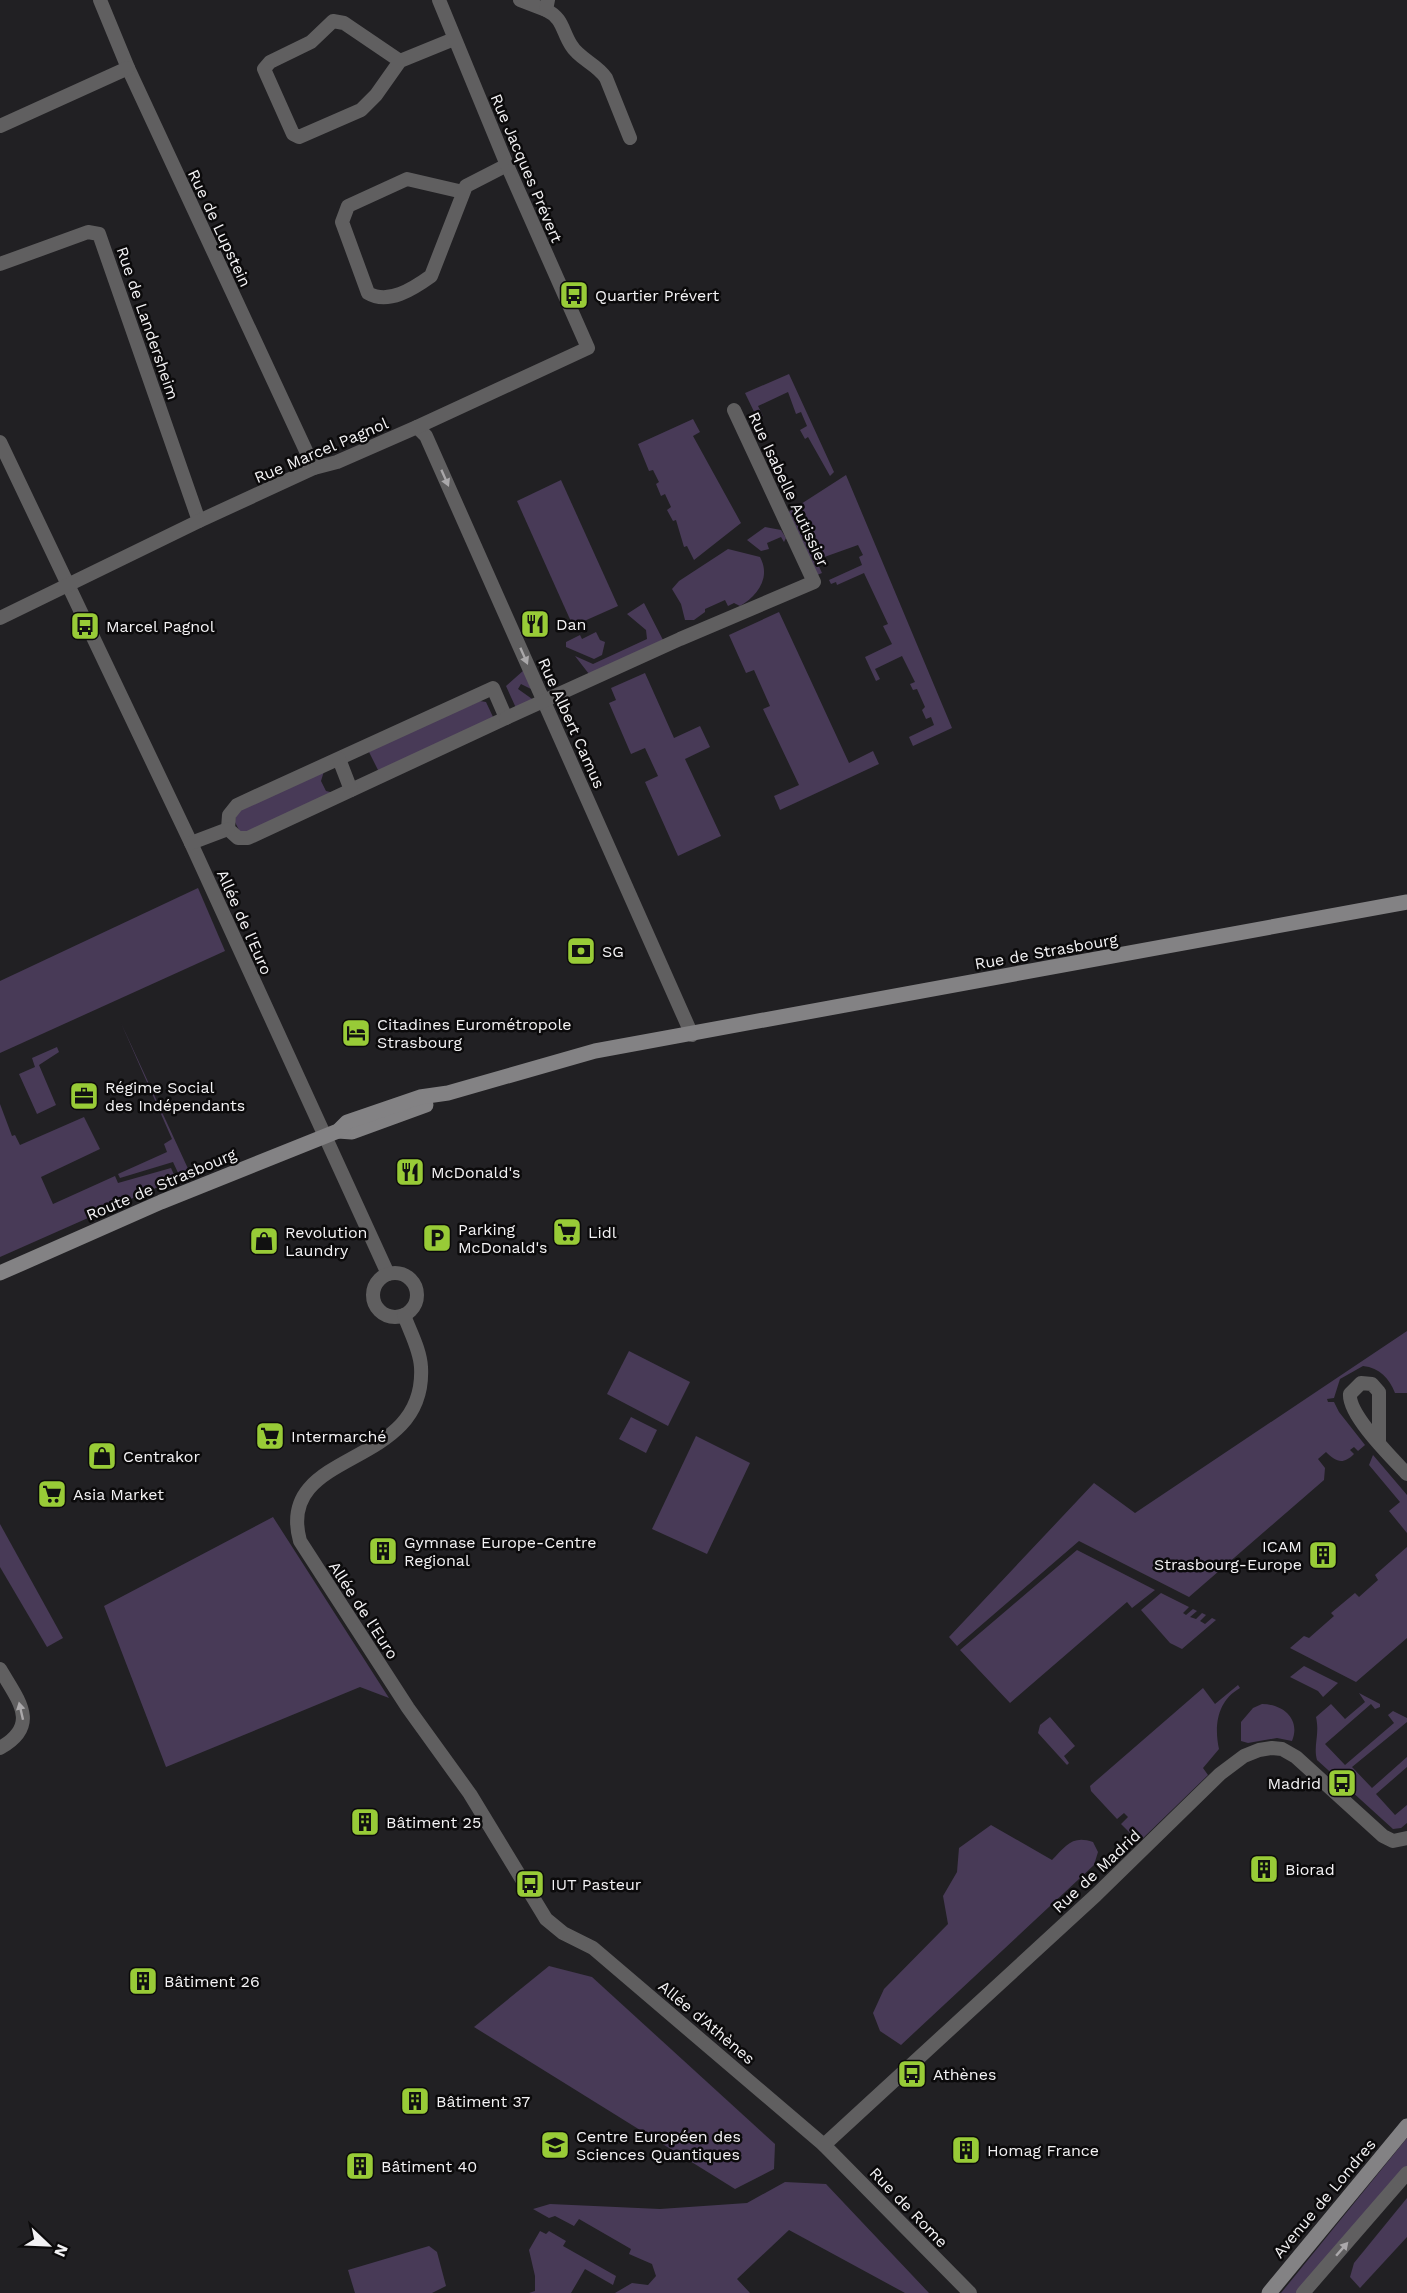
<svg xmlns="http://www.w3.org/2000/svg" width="1407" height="2293" font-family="'Work Sans',sans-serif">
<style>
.green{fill:#483a57}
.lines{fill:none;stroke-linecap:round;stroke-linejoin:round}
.street{stroke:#605f60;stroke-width:14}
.secondary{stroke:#838284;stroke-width:15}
.oneway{fill:#aaa8aa}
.labels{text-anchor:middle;stroke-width:5;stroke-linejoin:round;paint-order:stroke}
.street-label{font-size:16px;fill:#f3f2f4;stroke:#0b0a0b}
.poi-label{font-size:16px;fill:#f3f2f4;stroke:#0b0a0b;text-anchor:start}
</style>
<rect width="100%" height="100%" fill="#212023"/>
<g class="green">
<polygon points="789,374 834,472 830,476 808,437 805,439 800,430 807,426 801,412 796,414 788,392 758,406 763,416 758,419 759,422 745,393"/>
<polygon points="693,419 700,432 693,436 741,523 694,560 687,546 684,547 676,520 673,521 667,510 671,507 665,494 661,496 656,484 659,482 653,470 649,471 638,444"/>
<polygon points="846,475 952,728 913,746 909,737 934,725 931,717 926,719 922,710 925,707 917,689 913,690 910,684 915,682 902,656 875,669 880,679 876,681 865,657 892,644 883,626 888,624 864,573 837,585 836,582 831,584 829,580 862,565 859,557 863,555 858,545 816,560 822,573 817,575 787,513"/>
<polygon points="561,480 618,606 573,626 517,501"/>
<polygon points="765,527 781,530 786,538 784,542 781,537 767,543 769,549 761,551 747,540"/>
<path d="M728 549 760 557C771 577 758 596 740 606L734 603 728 606 725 600 705 609V612L694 620H685L681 604 672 589 679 581Z"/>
<polygon points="644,603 663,640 589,674 575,656 593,664 647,639 646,630 627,614"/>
<polygon points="779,612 849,763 873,751 879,764 780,810 774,796 799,785 763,709 770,706 754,670 746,673 729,635"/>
<polygon points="596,632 600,640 605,642 602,655 594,659 566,647 566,642 580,635 582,639"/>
<polygon points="524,670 531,689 521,684 518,689 535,701 516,708 506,686"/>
<polygon points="645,673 674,738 700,726 710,747 685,759 721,836 678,856 645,782 658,776 645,748 631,754 609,703 616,700 611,688"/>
<polygon points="480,701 486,702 493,717 489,723 379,772 368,750"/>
<polygon points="324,771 321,781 326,791 334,793 248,834 240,832 235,822 236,812"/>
<polygon points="198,888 225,951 0,1053 0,981"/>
<polygon points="121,1023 190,1173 180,1177 173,1162 120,1178 118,1174 167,1152 164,1144 172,1139"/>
<polygon points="57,1047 59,1052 39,1065 56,1105 37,1114 19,1074 35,1067 32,1058"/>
<polygon points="0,1104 12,1136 15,1135 20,1145 84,1117 100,1149 41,1177 53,1204 115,1176 118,1183 171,1168 176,1179 0,1257"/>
<path d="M1407 1331V1393H1395C1389 1378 1380 1368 1363 1366L1340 1379 1334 1398 1327 1399 1328 1402H1334L1339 1412 1365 1445 1358 1451 1354 1447 1350 1450 1354 1454C1343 1465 1336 1462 1326 1452L1318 1459 1325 1468 1324 1480 1189 1597 1079 1541 957 1646 949 1637 1094 1483 1135 1513Z"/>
<polygon points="629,1351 690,1382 668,1426 607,1394"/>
<polygon points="631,1417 657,1430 646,1453 619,1439"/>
<polygon points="696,1436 750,1463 707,1554 652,1529"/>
<polygon points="1373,1455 1407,1495 1407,1533 1389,1511 1400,1502 1369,1465"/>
<polygon points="273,1517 389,1698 360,1687 166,1767 104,1606"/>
<polygon points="0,1524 63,1638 47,1647 0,1567"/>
<polygon points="1407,1547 1407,1638 1356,1682 1290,1648 1304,1636 1309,1638 1334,1616 1331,1613 1355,1593 1359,1597 1378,1580 1375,1575"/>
<polygon points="1077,1550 1155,1590 1132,1608 1127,1602 1010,1703 960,1650"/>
<polygon points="1161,1593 1189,1607 1183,1613 1186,1615 1193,1609 1197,1611 1190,1617 1196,1619 1202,1613 1206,1615 1200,1621 1205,1624 1212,1618 1216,1620 1182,1649 1170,1643 1141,1610"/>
<polygon points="1304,1666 1338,1683 1323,1697 1318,1691 1290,1677"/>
<path d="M1238 1685 1240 1688C1217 1701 1214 1726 1219 1749L1203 1768 1208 1775 1139 1842 1121 1824 1128 1817 1124 1813 1117 1819 1091 1791 1090 1786 1203 1688 1215 1704Z"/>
<path d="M1359 1693 1380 1704V1707L1375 1709 1371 1704 1325 1744 1345 1765 1394 1723 1388 1715 1393 1711 1407 1718V1722L1352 1767 1372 1788 1407 1757V1767L1376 1794 1395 1815 1407 1805V1823L1401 1828 1393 1829 1317 1760C1313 1745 1320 1735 1316 1717L1331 1704 1345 1719 1365 1702Z"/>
<path d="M1262 1704C1283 1704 1301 1719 1292 1741L1277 1738 1248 1743 1241 1741V1722L1253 1708Z"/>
<polygon points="1050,1717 1075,1746 1064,1756 1069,1763 1067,1765 1038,1733 1040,1725"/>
<path d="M991 1825 1052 1860C1066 1846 1072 1835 1093 1842L1098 1852 1094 1865 901 2045 880 2031 873 2013 884 1989 948 1924 943 1896 957 1872 959 1848Z"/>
<polygon points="549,1966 592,1977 775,2144 774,2169 735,2189 474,2027"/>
<polygon points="1407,2138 1407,2167 1298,2293 1281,2293"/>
<polygon points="785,2182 826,2184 929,2293 905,2293 789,2230 737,2279 750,2293 615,2293 632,2283 648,2285 656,2276 652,2264 629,2254 631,2249 579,2219 574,2226 555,2216 549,2218 533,2209 550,2204 660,2209 747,2203"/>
<polygon points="1407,2198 1407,2237 1360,2288 1350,2277 1354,2263"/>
<polygon points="540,2231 546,2234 549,2231 566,2241 563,2246 616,2276 613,2285 585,2269 571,2293 529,2293 535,2291 535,2276 529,2250"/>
<polygon points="429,2246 437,2252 446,2286 432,2293 355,2293 348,2270"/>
</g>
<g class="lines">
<g class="street">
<polyline points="100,0 128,68 314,468"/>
<polyline points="520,0 546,10"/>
<path d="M548 0 546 10C563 18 562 31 571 45 579 59 597 64 606 78L630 138"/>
<polyline points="400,61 376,95 361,110 299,137 293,134 264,69 270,62 311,42 333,21 344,23 400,61 454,39"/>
<polyline points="0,126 128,68"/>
<path d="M463 192 407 179 348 206 342 222 368 293C388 305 413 289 431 276L466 186 507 165"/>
<polyline points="0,264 88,232 99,234 199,521"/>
<polyline points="417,427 426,436 692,1035"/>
<polyline points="0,442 191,843 388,1274"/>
<polyline points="0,618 199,521 314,468 337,462 417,427 588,348 507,165 439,0"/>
<polygon points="493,688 506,718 248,838 238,838 228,829 229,815 237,805"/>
<polyline points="506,718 680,639 814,582 734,410"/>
<polyline points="339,759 351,790"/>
<polyline points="191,843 228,829"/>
<circle cx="395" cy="1295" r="22"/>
<path d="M404 1315C410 1332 420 1349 421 1367 427 1471 274 1447 300 1541L408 1708 470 1794 546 1919 563 1933 593 1948 824 2145 970 2293"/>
<path d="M1379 1442V1392L1372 1384 1361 1383 1350 1394C1348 1415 1392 1458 1407 1474"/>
<path d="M0 1669C18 1700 41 1725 0 1748"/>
<polyline points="824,2145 1096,1895 1220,1774 1244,1756 1259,1750 1272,1748 1282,1749 1296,1757 1383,1836 1393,1841 1407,1838"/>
<polyline points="1303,2293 1407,2173"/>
</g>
<g class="secondary">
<polyline points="338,1131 352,1132 426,1105"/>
<polyline points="0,1273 161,1202 338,1131 347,1122 420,1097 448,1093 595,1051 1407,902"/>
<polyline points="1269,2293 1407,2126"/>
</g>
</g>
<defs><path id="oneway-solid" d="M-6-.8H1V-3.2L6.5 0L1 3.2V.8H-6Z" transform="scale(1.5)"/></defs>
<g class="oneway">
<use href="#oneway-solid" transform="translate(445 478) rotate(66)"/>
<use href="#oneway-solid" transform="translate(524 656) rotate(66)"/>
<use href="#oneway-solid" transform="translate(21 1711) rotate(-103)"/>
<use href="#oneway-solid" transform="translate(1342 2249) rotate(-49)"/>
</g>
<defs>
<g id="bus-square" transform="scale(1.5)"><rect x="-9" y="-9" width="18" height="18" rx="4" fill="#98cb37" stroke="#0b0a0b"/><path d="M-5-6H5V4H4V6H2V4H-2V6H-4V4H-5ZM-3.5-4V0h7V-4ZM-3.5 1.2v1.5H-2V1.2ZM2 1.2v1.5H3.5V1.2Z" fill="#111"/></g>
<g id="restaurant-square" transform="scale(1.5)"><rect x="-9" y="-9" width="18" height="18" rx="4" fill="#98cb37" stroke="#0b0a0b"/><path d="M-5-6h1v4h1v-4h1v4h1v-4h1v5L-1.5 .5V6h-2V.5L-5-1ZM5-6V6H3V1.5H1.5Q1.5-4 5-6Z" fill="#111"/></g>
<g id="bank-square" transform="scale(1.5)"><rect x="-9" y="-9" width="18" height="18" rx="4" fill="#98cb37" stroke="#0b0a0b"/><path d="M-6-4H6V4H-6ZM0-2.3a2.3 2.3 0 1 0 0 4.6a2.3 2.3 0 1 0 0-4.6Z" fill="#111"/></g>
<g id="hotel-square" transform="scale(1.5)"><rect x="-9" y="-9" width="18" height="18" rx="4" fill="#98cb37" stroke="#0b0a0b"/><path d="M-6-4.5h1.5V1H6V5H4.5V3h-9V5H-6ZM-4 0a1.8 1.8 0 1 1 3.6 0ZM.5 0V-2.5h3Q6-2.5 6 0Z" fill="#111"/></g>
<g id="office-square" transform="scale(1.5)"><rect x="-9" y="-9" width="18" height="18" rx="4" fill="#98cb37" stroke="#0b0a0b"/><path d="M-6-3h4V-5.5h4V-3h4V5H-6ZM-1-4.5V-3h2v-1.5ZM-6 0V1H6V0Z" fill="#111"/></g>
<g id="supermarket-square" transform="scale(1.5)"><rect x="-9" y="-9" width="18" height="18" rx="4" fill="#98cb37" stroke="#0b0a0b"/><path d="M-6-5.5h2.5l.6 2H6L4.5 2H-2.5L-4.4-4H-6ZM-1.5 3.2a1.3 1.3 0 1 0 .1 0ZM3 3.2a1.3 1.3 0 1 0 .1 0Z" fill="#111"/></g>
<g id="parking-square" transform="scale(1.5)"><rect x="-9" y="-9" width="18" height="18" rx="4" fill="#98cb37" stroke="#0b0a0b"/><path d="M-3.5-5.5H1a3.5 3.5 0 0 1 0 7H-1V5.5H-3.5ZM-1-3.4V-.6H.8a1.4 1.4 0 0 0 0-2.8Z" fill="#111"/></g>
<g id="shop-square" transform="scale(1.5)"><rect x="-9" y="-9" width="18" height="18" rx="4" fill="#98cb37" stroke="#0b0a0b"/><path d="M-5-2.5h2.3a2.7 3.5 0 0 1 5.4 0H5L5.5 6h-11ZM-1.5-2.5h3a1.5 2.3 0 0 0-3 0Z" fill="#111"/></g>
<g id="building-square" transform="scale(1.5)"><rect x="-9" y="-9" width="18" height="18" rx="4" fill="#98cb37" stroke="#0b0a0b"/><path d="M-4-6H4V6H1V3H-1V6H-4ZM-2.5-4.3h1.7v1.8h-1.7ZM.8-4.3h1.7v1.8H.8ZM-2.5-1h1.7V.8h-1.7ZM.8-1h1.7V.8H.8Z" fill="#111"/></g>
<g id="university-square" transform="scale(1.5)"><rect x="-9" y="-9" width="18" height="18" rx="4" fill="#98cb37" stroke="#0b0a0b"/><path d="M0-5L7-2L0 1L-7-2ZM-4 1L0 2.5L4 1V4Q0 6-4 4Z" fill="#111"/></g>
</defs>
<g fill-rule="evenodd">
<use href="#bus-square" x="574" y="295"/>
<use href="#restaurant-square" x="535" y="624"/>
<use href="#bus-square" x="85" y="626"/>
<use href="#bank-square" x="581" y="951"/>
<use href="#hotel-square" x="356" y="1033"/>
<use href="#office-square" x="84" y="1096"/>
<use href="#restaurant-square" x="410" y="1172"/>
<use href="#supermarket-square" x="567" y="1232"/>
<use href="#parking-square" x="437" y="1238"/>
<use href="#shop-square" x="264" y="1241"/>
<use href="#supermarket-square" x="270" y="1436"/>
<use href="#shop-square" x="102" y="1456"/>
<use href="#supermarket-square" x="52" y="1494"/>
<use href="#building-square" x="383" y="1551"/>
<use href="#building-square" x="1323" y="1555"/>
<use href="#bus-square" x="1342" y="1783"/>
<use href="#building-square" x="365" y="1822"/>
<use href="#building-square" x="1264" y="1869"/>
<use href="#bus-square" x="530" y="1884"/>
<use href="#building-square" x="143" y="1981"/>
<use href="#bus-square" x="912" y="2074"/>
<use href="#building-square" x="415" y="2101"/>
<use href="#university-square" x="555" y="2145"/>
<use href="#building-square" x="966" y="2150"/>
<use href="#building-square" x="360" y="2166"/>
</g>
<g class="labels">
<g class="street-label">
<text transform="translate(527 168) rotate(67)" y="6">Rue Jacques Prévert</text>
<text transform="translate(220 228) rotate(65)" y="6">Rue de Lupstein</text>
<text transform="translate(148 323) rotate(71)" y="6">Rue de Landersheim</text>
<text transform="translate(321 450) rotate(-23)" y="6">Rue Marcel Pagnol</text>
<text transform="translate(789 489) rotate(65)" y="6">Rue Isabelle Autissier</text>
<text transform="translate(572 723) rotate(66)" y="6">Rue Albert Camus</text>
<text transform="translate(245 922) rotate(66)" y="6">Allée de l'Euro</text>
<text transform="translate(1046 951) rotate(-10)" y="6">Rue de Strasbourg</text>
<text transform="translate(161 1184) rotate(-23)" y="6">Route de Strasbourg</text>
<text transform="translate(364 1610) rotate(57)" y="6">Allée de l'Euro</text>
<text transform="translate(1096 1871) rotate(-43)" y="6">Rue de Madrid</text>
<text transform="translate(707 2022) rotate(40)" y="6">Allée d'Athènes</text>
<text transform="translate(1324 2198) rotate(-50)" y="6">Avenue de Londres</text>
<text transform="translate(909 2207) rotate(46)" y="6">Rue de Rome</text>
</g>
<g class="poi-label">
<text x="595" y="301">Quartier Prévert</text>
<text x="556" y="630">Dan</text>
<text x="106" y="632">Marcel Pagnol</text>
<text x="602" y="957">SG</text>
<text x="377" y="1030">Citadines Eurométropole<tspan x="377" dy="18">Strasbourg</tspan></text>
<text x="105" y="1093">Régime Social<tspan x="105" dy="18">des Indépendants</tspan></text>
<text x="431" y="1178">McDonald's</text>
<text x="458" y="1235">Parking<tspan x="458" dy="18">McDonald's</tspan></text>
<text x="285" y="1238">Revolution<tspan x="285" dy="18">Laundry</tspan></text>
<text x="588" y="1238">Lidl</text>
<text x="291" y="1442">Intermarché</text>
<text x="123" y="1462">Centrakor</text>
<text x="73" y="1500">Asia Market</text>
<text x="404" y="1548">Gymnase Europe-Centre<tspan x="404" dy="18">Regional</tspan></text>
<text x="1302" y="1552" text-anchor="end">ICAM<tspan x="1302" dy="18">Strasbourg-Europe</tspan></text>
<text x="1321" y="1789" text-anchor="end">Madrid</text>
<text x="386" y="1828">Bâtiment 25</text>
<text x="1285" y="1875">Biorad</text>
<text x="551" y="1890">IUT Pasteur</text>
<text x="164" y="1987">Bâtiment 26</text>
<text x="933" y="2080">Athènes</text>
<text x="436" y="2107">Bâtiment 37</text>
<text x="576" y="2142">Centre Européen des<tspan x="576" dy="18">Sciences Quantiques</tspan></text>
<text x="987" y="2156">Homag France</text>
<text x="381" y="2172">Bâtiment 40</text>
</g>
</g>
<g transform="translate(48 2245) rotate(113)" stroke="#0b0a0b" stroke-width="4.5" paint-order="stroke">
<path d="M0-4.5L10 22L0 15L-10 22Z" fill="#f3f2f4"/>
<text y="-9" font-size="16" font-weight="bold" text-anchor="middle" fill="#f3f2f4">N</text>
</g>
</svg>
